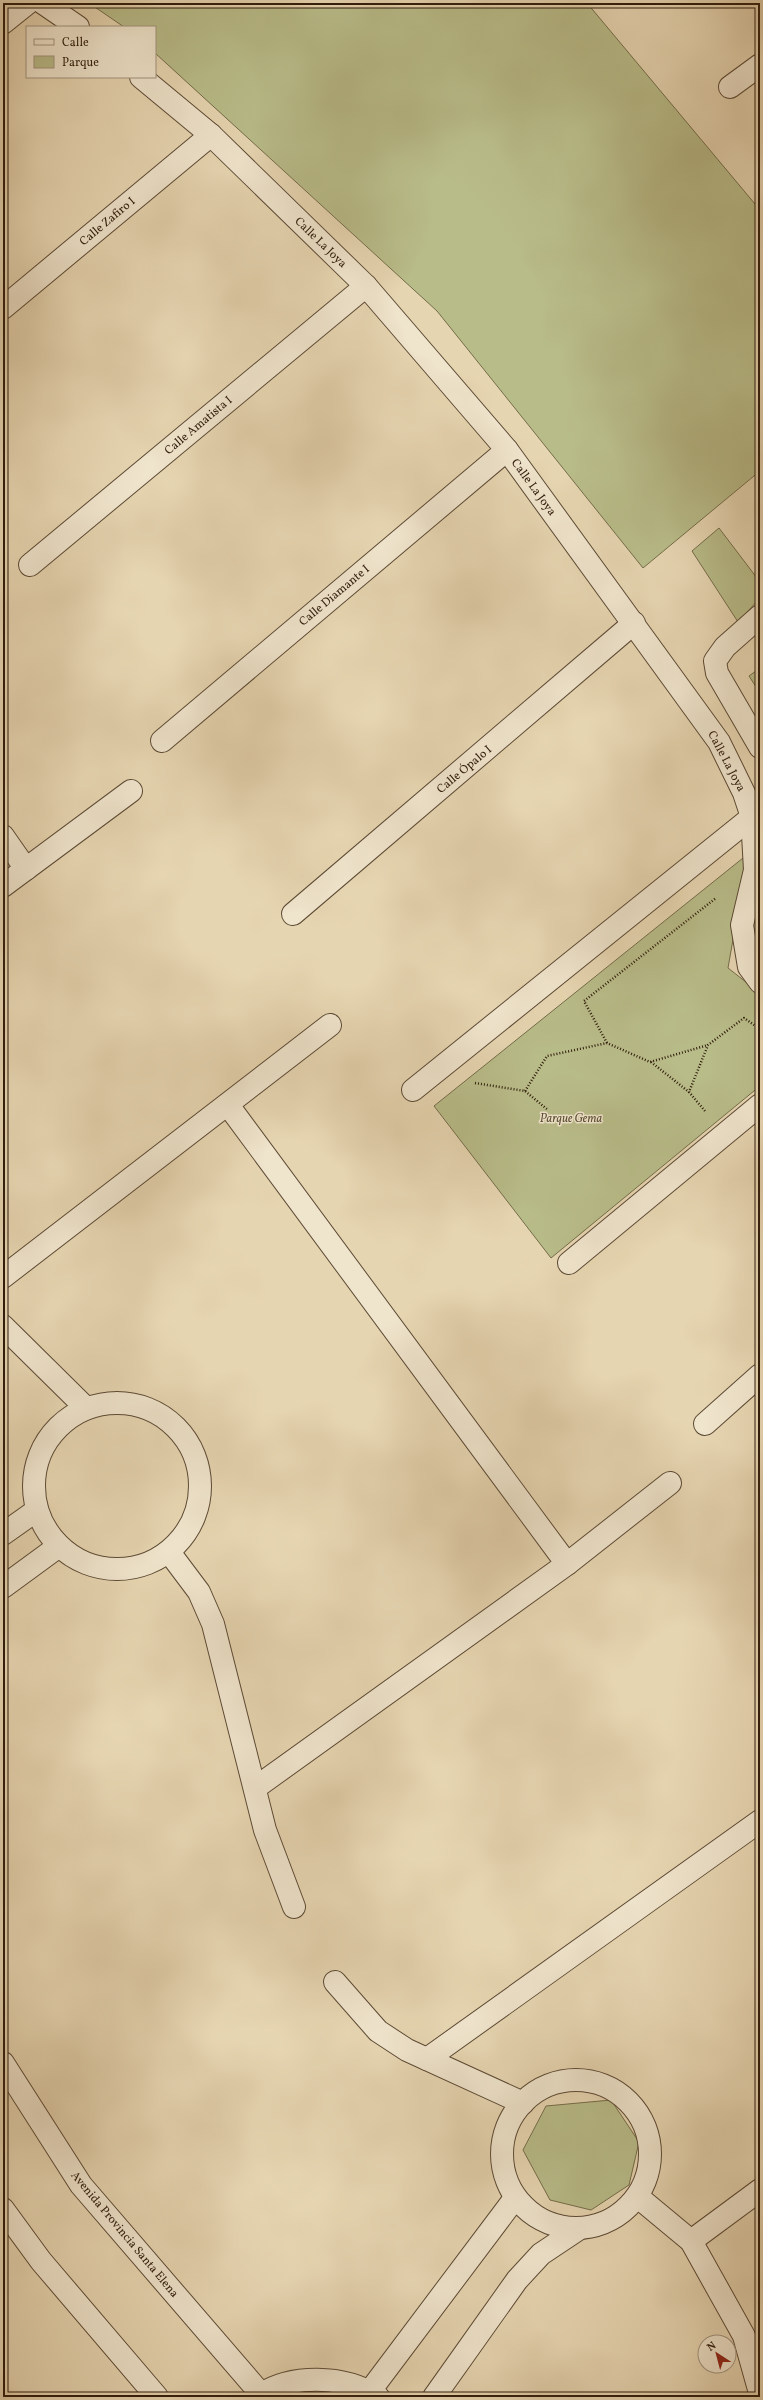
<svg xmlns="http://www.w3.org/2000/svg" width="763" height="2400" font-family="Vollkorn,serif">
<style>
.green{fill:#b8bc89;stroke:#746c4a}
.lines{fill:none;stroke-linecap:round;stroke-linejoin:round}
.minor-casing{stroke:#5d4a35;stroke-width:24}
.path{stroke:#2f1c0c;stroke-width:2.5;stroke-dasharray:1 2;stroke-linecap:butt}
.minor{stroke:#efe4cc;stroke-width:22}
.labels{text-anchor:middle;stroke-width:3;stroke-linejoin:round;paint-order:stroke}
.street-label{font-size:12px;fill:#2f1c0c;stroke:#efe4cc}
.park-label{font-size:12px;font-style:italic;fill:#584c32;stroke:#efe4cc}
</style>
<rect width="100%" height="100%" fill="#e6d5b1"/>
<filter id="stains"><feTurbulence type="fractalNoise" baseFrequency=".005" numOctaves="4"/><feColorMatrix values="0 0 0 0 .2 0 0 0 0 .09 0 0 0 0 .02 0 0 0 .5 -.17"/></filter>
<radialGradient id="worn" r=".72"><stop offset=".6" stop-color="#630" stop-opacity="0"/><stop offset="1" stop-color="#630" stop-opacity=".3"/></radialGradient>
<g class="green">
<polygon points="89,3 587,3 760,210 760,471 643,568 437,311 155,53 155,27 124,27"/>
<polygon points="719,528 760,582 760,598 738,622 692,551"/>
<polygon points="760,668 760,693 749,676"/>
<polygon points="748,854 728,968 760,993 760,1086 551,1258 434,1106"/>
<polygon points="611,2100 639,2142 629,2185 591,2210 550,2200 523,2150 546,2106"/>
</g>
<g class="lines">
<g class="minor-casing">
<g id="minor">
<polyline points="43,3 78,27"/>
<polyline points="3,23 28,3"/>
<polyline points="141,77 211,135 366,286 507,450 719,742 744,793 752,817 755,870 742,925 749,967 760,982"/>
<polyline points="730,87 760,65"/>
<polyline points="3,308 211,135"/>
<polyline points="30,565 366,286"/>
<polyline points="760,616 725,647 715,661 717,673 760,747"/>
<polyline points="162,741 507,450"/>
<polyline points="3,836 26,869"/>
<polyline points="3,886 131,791"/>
<polyline points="293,914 634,623"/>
<polyline points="413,1090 752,817"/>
<polyline points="228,1105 567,1564"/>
<polyline points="569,1263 760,1105"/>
<polyline points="3,1277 330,1025"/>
<polyline points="3,1326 86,1408"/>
<circle cx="117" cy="1486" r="83"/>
<polyline points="705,1424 760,1375"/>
<polyline points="3,1534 37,1510"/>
<polyline points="169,1552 199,1592 213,1624 265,1830 294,1907"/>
<polyline points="3,1587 59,1546"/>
<polyline points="255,1788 567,1564 670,1483"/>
<polyline points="335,1982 378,2031 407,2050 523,2103"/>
<polyline points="427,2059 760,1821"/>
<polyline points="3,2063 81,2185 261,2394"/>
<circle cx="576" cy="2154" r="74"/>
<polyline points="638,2197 691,2241 744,2336 760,2393"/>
<polyline points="3,2209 41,2261 157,2397"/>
<polyline points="691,2241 760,2190"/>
<polyline points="370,2391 515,2198"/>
<path d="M257 2397C290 2373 345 2375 378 2397"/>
<polyline points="434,2397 517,2280 541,2254 577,2230"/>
</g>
</g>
<g class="path">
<polyline points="607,1043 584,1001 716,898"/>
<polyline points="651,1062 689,1092"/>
<polyline points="475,1083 525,1091 548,1110"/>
<polyline points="525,1091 547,1056 607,1043 650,1062 708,1045"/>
<polyline points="705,1111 689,1092 708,1045 744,1018 760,1029"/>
</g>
<use href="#minor" class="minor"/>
</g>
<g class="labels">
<g class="street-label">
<text transform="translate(107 221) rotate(-40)" y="4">Calle Zafiro I</text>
<text transform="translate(321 242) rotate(44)" y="4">Calle La Joya</text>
<text transform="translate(198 425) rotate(-40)" y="4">Calle Amatista I</text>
<text transform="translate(534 487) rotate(54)" y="4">Calle La Joya</text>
<text transform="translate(334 595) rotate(-40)" y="4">Calle Diamante I</text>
<text transform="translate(727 761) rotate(62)" y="4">Calle La Joya</text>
<text transform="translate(464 769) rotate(-40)" y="4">Calle Ópalo I</text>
<text transform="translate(125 2234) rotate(50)" y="4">Avenida Provincia Santa Elena</text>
</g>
<g class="park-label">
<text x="571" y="1122">Parque Gema</text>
</g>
</g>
<rect width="763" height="2400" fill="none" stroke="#e6d5b1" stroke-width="16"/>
<rect x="4" y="4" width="755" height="2392" fill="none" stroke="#2f1c0c" stroke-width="2"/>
<rect x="8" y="8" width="747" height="2384" fill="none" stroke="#2f1c0c"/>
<rect x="26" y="26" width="130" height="52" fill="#efe4cc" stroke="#a2947f"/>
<rect x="34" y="39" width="20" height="6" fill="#efe4cc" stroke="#a2947f"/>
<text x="62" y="46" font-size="12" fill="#2f1c0c">Calle</text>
<rect x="34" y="56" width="20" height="12" fill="#b8bc89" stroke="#a2947f"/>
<text x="62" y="66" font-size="12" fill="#2f1c0c">Parque</text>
<g transform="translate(717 2354) rotate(324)"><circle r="19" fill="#efe4cc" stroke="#a2947f"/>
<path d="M0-3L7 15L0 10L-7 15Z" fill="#8f2418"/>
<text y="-6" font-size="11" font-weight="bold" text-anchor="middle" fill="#2f1c0c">N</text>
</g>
<rect width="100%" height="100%" filter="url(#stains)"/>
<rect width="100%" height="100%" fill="url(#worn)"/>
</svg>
